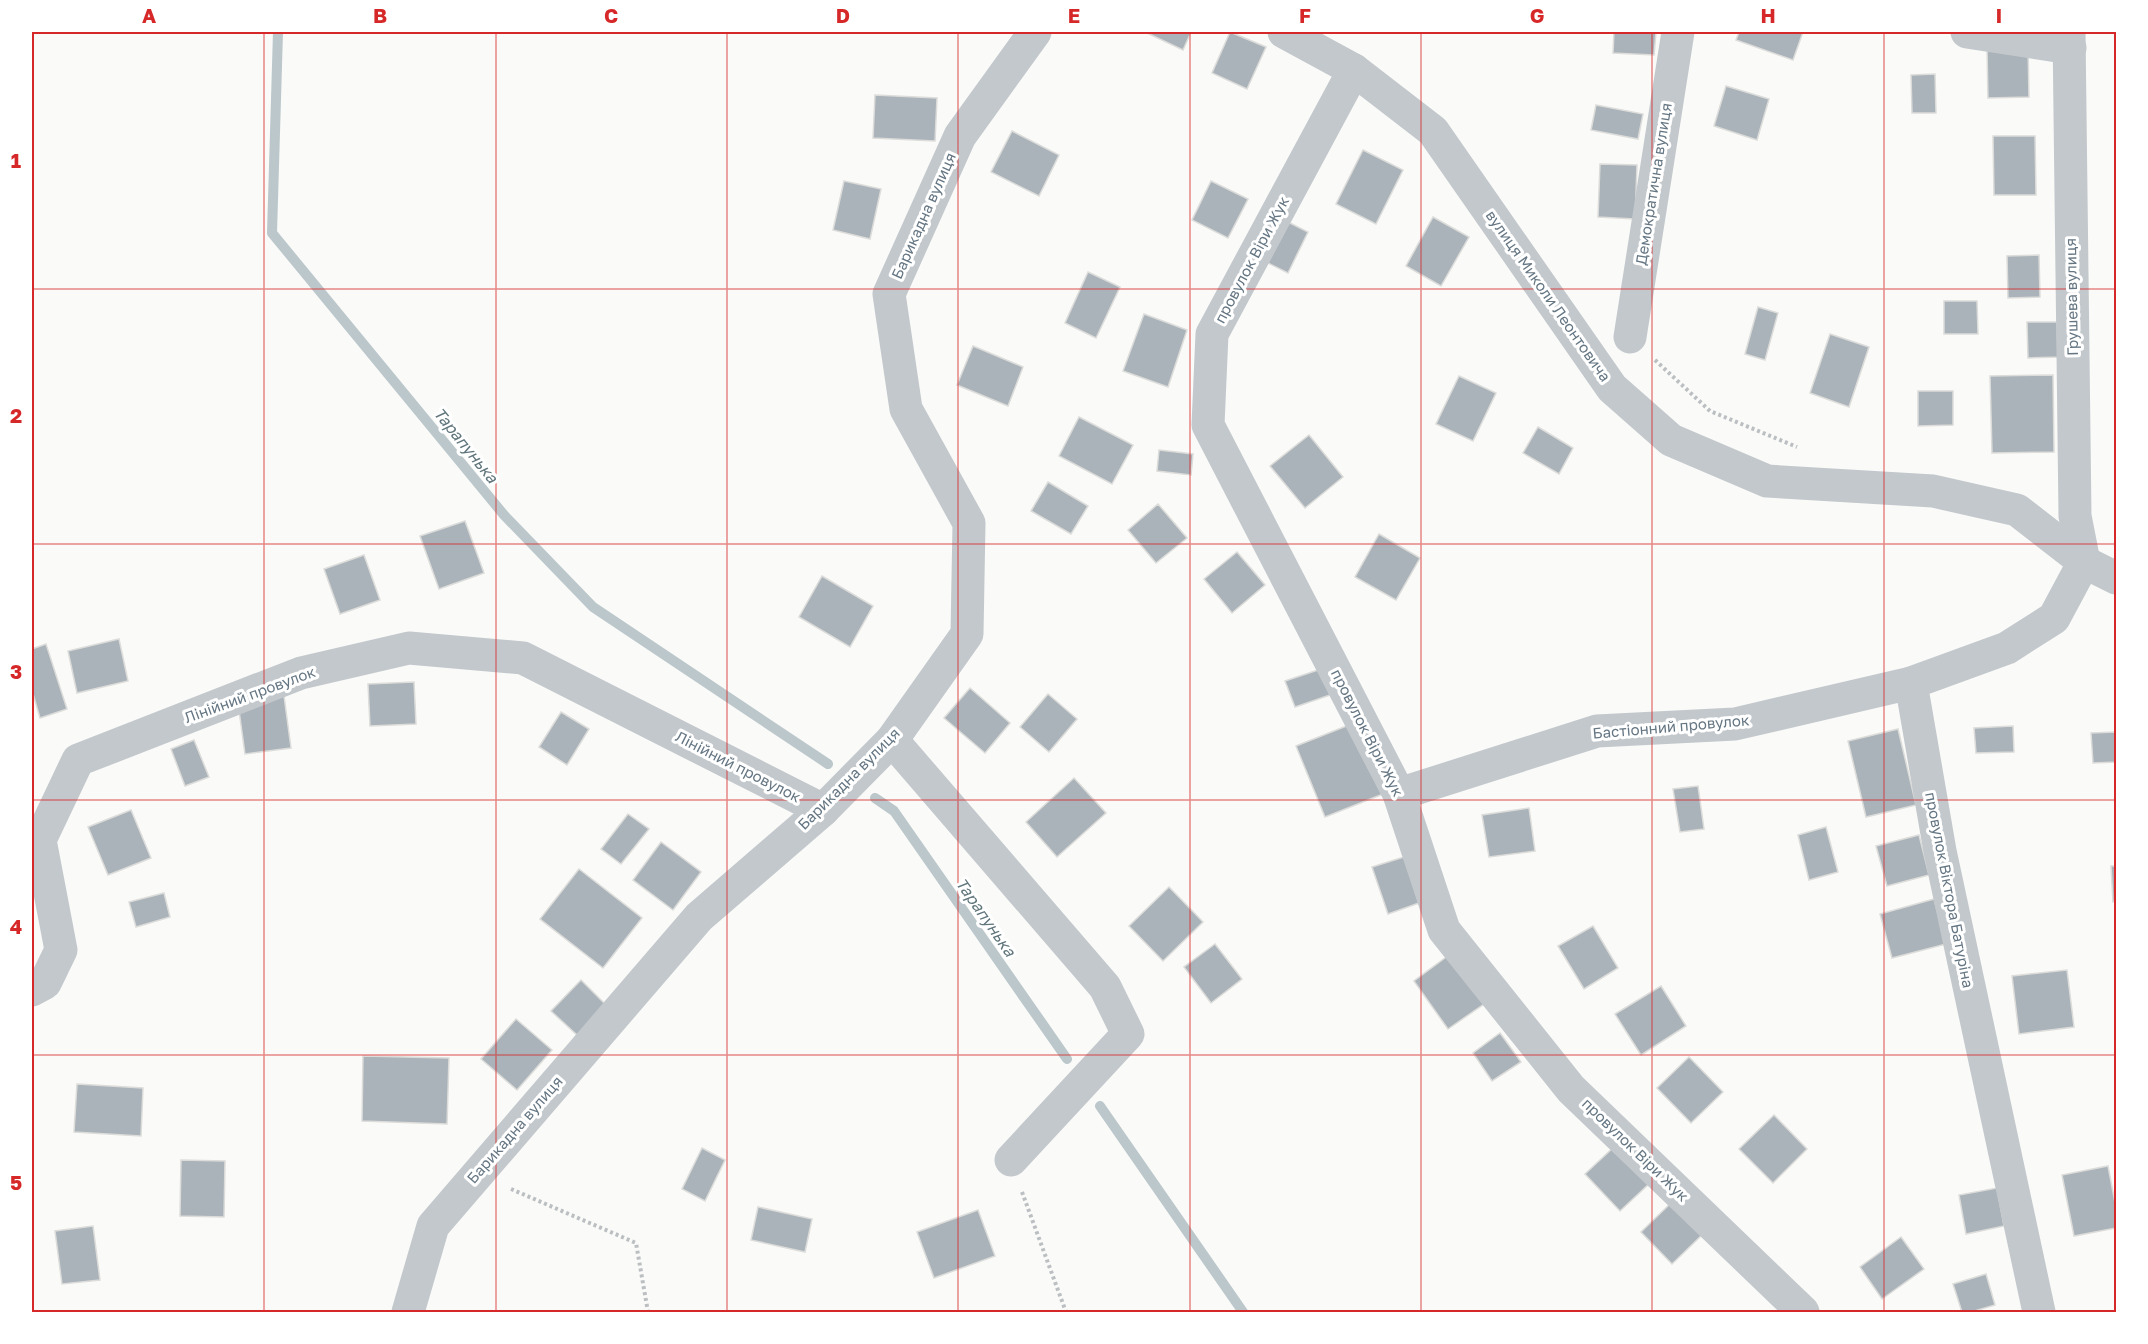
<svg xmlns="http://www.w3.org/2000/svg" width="2148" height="1344" font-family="'Golos Text',sans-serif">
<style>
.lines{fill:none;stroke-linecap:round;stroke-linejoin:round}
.stream{stroke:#bbc7cb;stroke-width:10}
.building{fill:#aab3b9;stroke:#dcdcda;stroke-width:1.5}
.path{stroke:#bbbfc2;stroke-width:4;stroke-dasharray:3 3;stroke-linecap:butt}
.minor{stroke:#c3c8cc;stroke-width:33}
.grid{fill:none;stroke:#d62828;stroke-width:1.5;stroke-opacity:0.55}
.labels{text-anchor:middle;stroke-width:6;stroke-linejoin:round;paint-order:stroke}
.street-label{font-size:15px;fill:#657683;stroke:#fff}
.water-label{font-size:16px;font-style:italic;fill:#60757c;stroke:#fff}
.neatline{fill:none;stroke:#d62828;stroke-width:2}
.grid-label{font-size:20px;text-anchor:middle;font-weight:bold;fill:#d62828}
</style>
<rect width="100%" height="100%" fill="#fafaf8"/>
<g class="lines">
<g class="stream">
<polyline points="278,32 272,233 504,515 593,607 828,764"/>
<polyline points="875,798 894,811 1067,1059"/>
<polyline points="1100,1106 1243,1312"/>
</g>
</g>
<g class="building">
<polygon points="1145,32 1191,32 1183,50"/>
<polygon points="1230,32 1266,47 1247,89 1212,73"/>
<polygon points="1614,32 1656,32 1654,55 1613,53"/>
<polygon points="1739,32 1803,32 1793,60 1736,40"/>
<polygon points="2028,47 2029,97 1988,98 1987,48"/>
<polygon points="1935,74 1936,113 1912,113 1911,75"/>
<polygon points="1726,86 1769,99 1757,140 1714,126"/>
<polygon points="875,95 937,98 935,141 873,138"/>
<polygon points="1596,105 1643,114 1638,139 1591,130"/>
<polygon points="1012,131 1059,155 1039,196 991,172"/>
<polygon points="1993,136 2035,136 2036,195 1994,195"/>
<polygon points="1363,150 1403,170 1376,224 1336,204"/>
<polygon points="1600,164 1637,165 1635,219 1598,217"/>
<polygon points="844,181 881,189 870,239 833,230"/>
<polygon points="1211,181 1248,199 1228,238 1192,220"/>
<polygon points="1433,217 1469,237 1441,286 1406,266"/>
<polygon points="1288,222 1308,232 1288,273 1268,263"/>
<polygon points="2039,255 2040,297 2008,298 2007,256"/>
<polygon points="1088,272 1120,287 1096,338 1065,323"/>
<polygon points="1944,301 1977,301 1978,334 1944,334"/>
<polygon points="1758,307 1778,313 1765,360 1745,354"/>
<polygon points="1144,314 1187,330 1168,387 1123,371"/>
<polygon points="2027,322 2057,322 2058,357 2028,358"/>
<polygon points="1830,334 1869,347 1849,407 1810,393"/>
<polygon points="973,346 1023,367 1008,406 957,385"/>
<polygon points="2053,375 2054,452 1992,453 1990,376"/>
<polygon points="1459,376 1496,393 1473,441 1436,424"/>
<polygon points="1918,391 1953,391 1953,425 1918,426"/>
<polygon points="1079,417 1133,445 1112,484 1059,456"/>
<polygon points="1538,427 1573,448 1559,474 1523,453"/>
<polygon points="1309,435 1343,477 1305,508 1270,466"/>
<polygon points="1159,450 1193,454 1191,475 1157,471"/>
<polygon points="1048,482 1088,506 1071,534 1031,511"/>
<polygon points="1158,504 1187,538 1156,563 1128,530"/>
<polygon points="465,521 484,573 439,589 420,536"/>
<polygon points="1379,534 1420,558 1396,600 1355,577"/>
<polygon points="1237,552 1265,585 1232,613 1204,579"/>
<polygon points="364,555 380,600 340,614 324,569"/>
<polygon points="822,576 873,606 850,647 799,617"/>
<polygon points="119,639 128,681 77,693 68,651"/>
<polygon points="46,644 67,709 40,718 32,690 32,649"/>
<polygon points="1321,669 1330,695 1295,707 1285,681"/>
<polygon points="414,682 416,724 370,726 368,684"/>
<polygon points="970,688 1010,723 985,753 944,718"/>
<polygon points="1048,694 1077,719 1049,752 1020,727"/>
<polygon points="284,696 291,748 245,754 238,703"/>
<polygon points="561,712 589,729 567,765 539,747"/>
<polygon points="1354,723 1383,794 1325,817 1296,746"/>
<polygon points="2013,726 2014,752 1976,753 1974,728"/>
<polygon points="1898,729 1916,805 1866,817 1848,741"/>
<polygon points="2116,732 2116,762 2093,763 2091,733"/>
<polygon points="194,740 209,777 185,786 171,749"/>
<polygon points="1074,778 1106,813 1057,857 1026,822"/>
<polygon points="1698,786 1704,829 1680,832 1673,789"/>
<polygon points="1529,808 1535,851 1489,857 1482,815"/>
<polygon points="131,810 151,858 108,875 88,827"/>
<polygon points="628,814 649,829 621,864 601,849"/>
<polygon points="1826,827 1838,872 1809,880 1798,835"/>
<polygon points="1919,835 1929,875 1887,886 1876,846"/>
<polygon points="661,842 701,872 673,910 633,880"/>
<polygon points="1404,857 1419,903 1388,914 1372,867"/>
<polygon points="2111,866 2116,866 2116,901 2113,902"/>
<polygon points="579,869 642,918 603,968 540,919"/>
<polygon points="1169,887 1203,922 1163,961 1129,926"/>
<polygon points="164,893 170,917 136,927 129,902"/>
<polygon points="1934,899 1946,944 1892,958 1880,914"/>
<polygon points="1593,926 1618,968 1584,989 1558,946"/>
<polygon points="1215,944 1242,979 1211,1003 1184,967"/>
<polygon points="1449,955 1484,1004 1448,1029 1414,981"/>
<polygon points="2067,970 2074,1027 2019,1034 2012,976"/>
<polygon points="581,980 606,1005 577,1035 551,1011"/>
<polygon points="1661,986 1686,1026 1641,1055 1615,1014"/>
<polygon points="516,1019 552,1050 517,1090 481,1059"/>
<polygon points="1500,1033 1521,1062 1492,1081 1473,1053"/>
<polygon points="363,1056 449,1058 447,1124 362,1121"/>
<polygon points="1689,1057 1723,1092 1691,1123 1657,1088"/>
<polygon points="77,1084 143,1088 141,1136 74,1132"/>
<polygon points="1774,1115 1807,1149 1773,1183 1739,1149"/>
<polygon points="1616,1145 1651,1182 1620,1211 1585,1174"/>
<polygon points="702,1148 725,1160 705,1201 682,1189"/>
<polygon points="181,1160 225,1161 224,1217 180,1216"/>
<polygon points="2108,1166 2116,1208 2116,1228 2074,1236 2062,1175"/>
<polygon points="1997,1188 2004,1226 1966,1234 1959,1195"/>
<polygon points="1672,1202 1703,1234 1672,1264 1641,1232"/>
<polygon points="758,1207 812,1219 805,1252 751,1240"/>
<polygon points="978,1210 995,1256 934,1278 917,1232"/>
<polygon points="93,1226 100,1280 62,1284 55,1231"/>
<polygon points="1901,1237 1924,1269 1882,1299 1860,1267"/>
<polygon points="1986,1274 1995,1305 1971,1312 1962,1312 1953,1284"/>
</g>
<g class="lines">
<g class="path">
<polyline points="1655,360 1710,411 1797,447"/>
<polyline points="511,1189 636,1243 648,1312"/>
<polyline points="1022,1192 1066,1312"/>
</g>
<g class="minor">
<polyline points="1284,32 1354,70 1433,131 1612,388 1671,440 1767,481 1933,491 2017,510 2084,562 2116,578"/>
<polyline points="1967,32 2070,48"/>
<polyline points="1354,70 1212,334 1208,425 1399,794 1444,930 1571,1089 1803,1312"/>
<polyline points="1630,337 1678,32"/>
<polyline points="892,740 1105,987 1128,1034 1011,1160"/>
<polyline points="1399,794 1597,731 1735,724 1911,683"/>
<polyline points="32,990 45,983 61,950 40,840 78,760 301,673 409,648 523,658 823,810"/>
<polyline points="408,1312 433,1226 699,917 823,810 892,740 967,634 969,523 906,409 889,294 960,136 1035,32"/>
<polyline points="2039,1312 1940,851 1911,683 2007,648 2054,618 2084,562 2075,516 2069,32"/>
</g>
</g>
<path class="grid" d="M264 32V1312M496 32V1312M727 32V1312M958 32V1312M1190 32V1312M1421 32V1312M1652 32V1312M1884 32V1312M32 289H2116M32 544H2116M32 800H2116M32 1055H2116"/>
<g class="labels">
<g class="street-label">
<text transform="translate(1654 184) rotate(-81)" y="5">Демократична вулиця</text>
<text transform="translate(924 216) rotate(-66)" y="5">Барикадна вулиця</text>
<text transform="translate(1252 260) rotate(-62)" y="5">провулок Віри Жук</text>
<text transform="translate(1548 296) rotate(55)" y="5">вулиця Миколи Леонтовича</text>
<text transform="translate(2072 297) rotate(-91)" y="5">Грушева вулиця</text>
<text transform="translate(250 695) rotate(-20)" y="5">Лінійний провулок</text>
<text transform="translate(1671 727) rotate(-5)" y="5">Бастіонний провулок</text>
<text transform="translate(1367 733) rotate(63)" y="5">провулок Віри Жук</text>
<text transform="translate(738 767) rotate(27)" y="5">Лінійний провулок</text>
<text transform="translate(849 779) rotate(-45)" y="5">Барикадна вулиця</text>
<text transform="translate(1949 890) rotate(79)" y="5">провулок Віктора Батуріна</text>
<text transform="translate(515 1130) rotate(-49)" y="5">Барикадна вулиця</text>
<text transform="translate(1635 1150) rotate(44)" y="5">провулок Віри Жук</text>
</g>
<g class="water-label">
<text transform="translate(466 445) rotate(51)" y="6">Тарапунька</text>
<text transform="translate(986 917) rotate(55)" y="6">Тарапунька</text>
</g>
</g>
<rect width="2148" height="1344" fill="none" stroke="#ffffff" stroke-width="66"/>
<rect x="33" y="33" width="2082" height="1278" class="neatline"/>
<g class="grid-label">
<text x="149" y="23">A</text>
<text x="380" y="23">B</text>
<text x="611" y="23">C</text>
<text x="843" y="23">D</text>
<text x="1074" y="23">E</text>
<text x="1305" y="23">F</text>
<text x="1537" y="23">G</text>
<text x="1768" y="23">H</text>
<text x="1999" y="23">I</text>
<text x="16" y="168">1</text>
<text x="16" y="423">2</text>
<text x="16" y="679">3</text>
<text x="16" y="934">4</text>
<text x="16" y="1190">5</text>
</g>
</svg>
